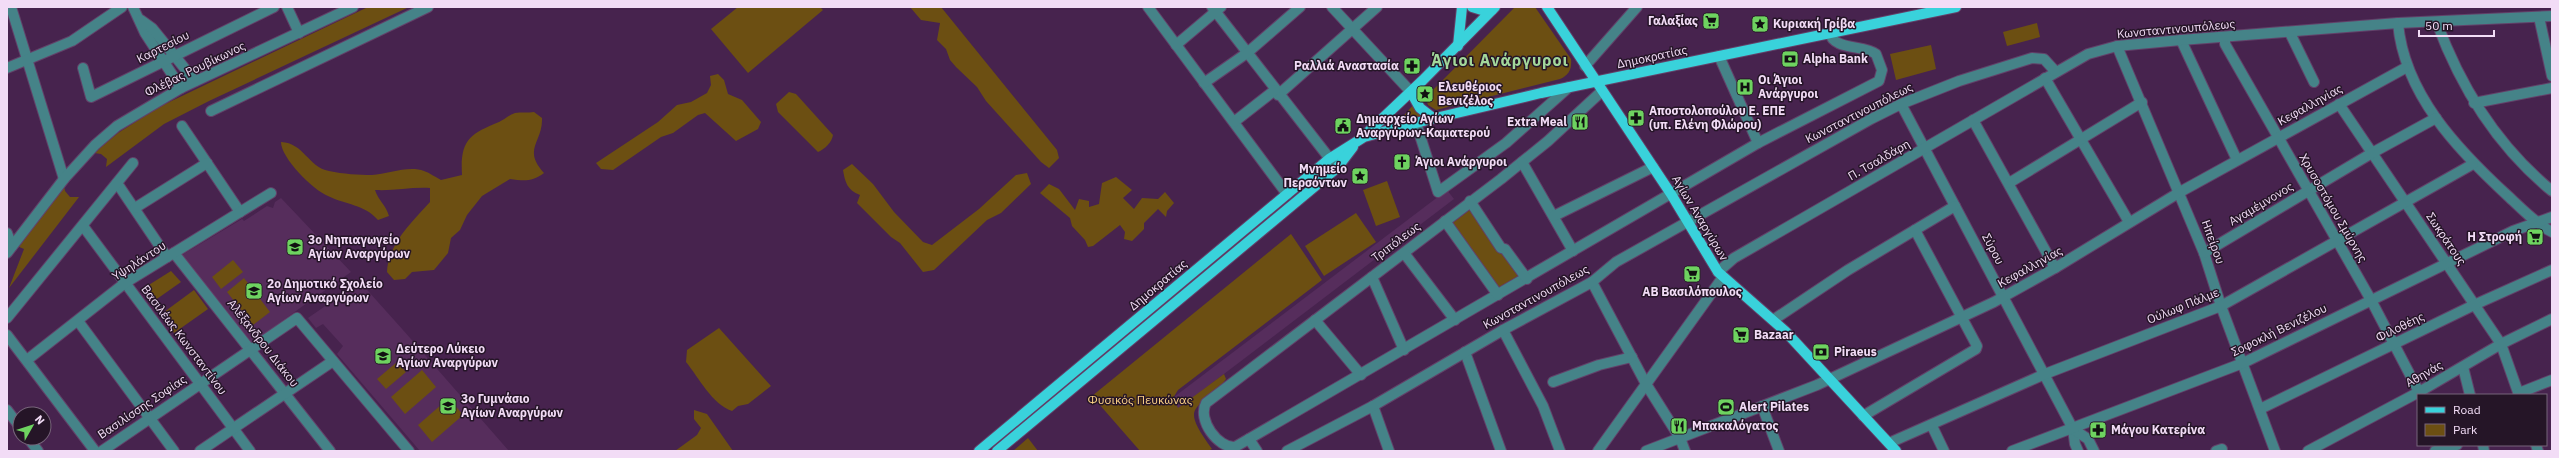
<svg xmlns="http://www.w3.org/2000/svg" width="2559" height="458" font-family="'IBM Plex Sans',sans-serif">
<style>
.built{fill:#562d5c}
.green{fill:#6c4f12}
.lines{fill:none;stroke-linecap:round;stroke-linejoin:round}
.minor-casing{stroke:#624169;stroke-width:12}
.major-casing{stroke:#624169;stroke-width:12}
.minor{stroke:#458388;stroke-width:10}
.major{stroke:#39d2db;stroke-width:10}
.labels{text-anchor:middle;stroke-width:3;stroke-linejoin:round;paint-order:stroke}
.poi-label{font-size:12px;font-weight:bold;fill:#f2dcf6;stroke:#251527;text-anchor:start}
.street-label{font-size:12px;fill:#f2dcf6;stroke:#251527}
.park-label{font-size:12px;fill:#fbd186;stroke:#251527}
.district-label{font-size:16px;font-weight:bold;letter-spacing:1px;fill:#a3d89b;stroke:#251527}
</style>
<rect width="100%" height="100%" fill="#47234e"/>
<g class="built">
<polygon points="1447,190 1454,199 1153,428 1145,419"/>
<polygon points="281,198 351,272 317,296 313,295 307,303 252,343 182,255 242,219 244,221 267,206 273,208 275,202"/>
<polygon points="360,282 403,330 509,451 420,451 337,354 343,346 323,324 316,328 308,318"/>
</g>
<g class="green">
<polygon points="368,7 409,7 209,101 164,124 106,167 107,159 101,154 94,153 118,133 159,107"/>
<polygon points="738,7 820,7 823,10 748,73 711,29"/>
<polygon points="910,7 941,7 1057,150 1059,158 1049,168 1041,162 986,101 977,87 956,67 950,60 946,49 937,40 940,23 921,20"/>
<path d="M1515 7H1535L1571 59C1572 69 1569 75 1560 79L1436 110 1428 105 1426 99 1430 93Z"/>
<polygon points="2037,23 2040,37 2007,46 2003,32"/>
<polygon points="1931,45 1936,69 1896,80 1890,54"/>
<polygon points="718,74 724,80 728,94 742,100 761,122 758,129 736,141 705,113 698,115 673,133 661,137 613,170 601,169 596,163 658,122 677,105 691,102 707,93 711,85 710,76"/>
<path d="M789 92 796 94 833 135C832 142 825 149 818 152L778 112 776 104Z"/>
<polygon points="1414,104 1424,116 1398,122"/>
<path d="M534 112 542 118C543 142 522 149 544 173 532 182 524 181 510 179L482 196 467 215 460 230 451 238 448 253 434 270 412 272 405 279 394 280 387 272C388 244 412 222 430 202V188C411 187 394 191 375 190 378 200 386 205 389 216L378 220C364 204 346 205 328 196 313 190 281 158 281 142 304 143 308 167 329 171 343 174 359 175 372 175 388 174 409 165 424 171 430 173 435 177 441 180L462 175C460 141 469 134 499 122 504 120 509 115 515 113 521 112 528 113 534 112Z"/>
<path d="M852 164 873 184 894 212 923 242 932 245 979 209 1016 175 1027 173 1031 184 1001 213 987 220 934 270 923 272 900 243 891 237 857 203 860 195C847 190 845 182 843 170Z"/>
<polygon points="1116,177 1132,190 1123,198 1134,209 1142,198 1158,199 1165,192 1174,203 1167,211 1166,217 1158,209 1144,223 1144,229 1132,241 1124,239 1125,232 1120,225 1093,246 1088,247 1085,240 1072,226 1070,218 1040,193 1049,184 1059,189 1075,210 1079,199 1089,201 1089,207 1099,204 1102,183"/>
<polygon points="1387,181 1400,217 1376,226 1363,190"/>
<polygon points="64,184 65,191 70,197 79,197 9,288 24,249 17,246"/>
<polygon points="1471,209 1520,275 1499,289 1451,224"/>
<polygon points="1356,213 1376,242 1324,276 1305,246"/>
<path d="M1291 234 1322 280 1178 390 1173 398 1178 408 1224 374 1226 379C1201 413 1176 400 1212 449L1208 451H1140L1092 396Z"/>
<polygon points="233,260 243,272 221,289 212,277"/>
<polygon points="171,271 181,282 154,301 144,288"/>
<polygon points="244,278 270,312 253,325 227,292"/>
<polygon points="194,290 208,309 174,333 160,315"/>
<path d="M719 328 771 386 748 404 738 406 732 411C712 404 699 378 686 362L687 350Z"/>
<polygon points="397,362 406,372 386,389 377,379"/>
<polygon points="422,370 436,387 405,414 391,397"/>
<polygon points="449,398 463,415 432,442 418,425"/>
<polygon points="694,410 707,414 733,451 675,451 697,435 701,428 694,419"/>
<polygon points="1028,438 1038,451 1013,451"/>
</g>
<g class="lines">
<g class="minor-casing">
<g id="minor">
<polyline points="11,7 64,179"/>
<polyline points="133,7 145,33 181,88"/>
<polyline points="287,7 299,33"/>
<polyline points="1148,7 1287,194"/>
<polyline points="1212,7 1337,168"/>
<polyline points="1332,7 1411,92"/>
<polyline points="2539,17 2552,76"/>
<polyline points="141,20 152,28 195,81"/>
<path d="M2398 23C2404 94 2458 150 2508 196 2521 208 2536 224 2552 232"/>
<path d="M2437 23C2461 88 2497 146 2552 191"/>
<polyline points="2290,33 2314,82"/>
<polyline points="2225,37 2225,44 2371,300 2419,392"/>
<polyline points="2181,40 2237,160"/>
<polyline points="1176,45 1221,7"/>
<polyline points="2117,46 2204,253 2221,306 2275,451"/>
<polyline points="1719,56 1758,143"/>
<polyline points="1585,66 1637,7"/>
<polyline points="7,68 72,41 122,7"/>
<polyline points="83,68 91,97 274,7"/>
<polyline points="2045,78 2129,222"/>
<polyline points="1204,83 1247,53 1300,7"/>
<path d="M1602 91 1548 141 1501 179 1206 403C1197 420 1218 448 1235 447L1758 143 1879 81 1882 70 1876 54C1864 45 1833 50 1830 33"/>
<polyline points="1278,95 1377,7"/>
<polyline points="2474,103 2552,88"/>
<polyline points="1901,104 2073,429 2075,444 2078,451"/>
<polyline points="2339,104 2501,344 2519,395"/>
<polyline points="211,111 428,7"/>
<polyline points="1973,120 2055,268"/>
<polyline points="1234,122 1275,90"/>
<polyline points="1416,123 1438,192 1506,143 1569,87"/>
<polyline points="182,126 240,212"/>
<polyline points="1522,162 1573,251"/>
<polyline points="117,183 167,257"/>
<polyline points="2009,183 2142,102"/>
<polyline points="1470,201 1501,248 1505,249 1527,279"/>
<polyline points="135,208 207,163"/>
<polyline points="1554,216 1653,167"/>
<polyline points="1445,221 1498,295"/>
<polyline points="83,226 250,451"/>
<polyline points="7,233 12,246"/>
<polyline points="7,253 64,179 95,145 117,126 181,88 353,7"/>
<polyline points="174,253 330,451"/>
<polyline points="1404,253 1455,320"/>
<polyline points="2204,253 2372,153 2436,118"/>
<polyline points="1718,272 1734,258 2088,54 2117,46 2181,40 2398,23 2552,16"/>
<polyline points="1372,277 1404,350"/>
<polyline points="1592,282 1646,384 1680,438 1685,451"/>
<polyline points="7,318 133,163"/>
<polyline points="1315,320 1361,375"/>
<polyline points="1773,320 1848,270 1955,206"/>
<polyline points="78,321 174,451"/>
<polyline points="1503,330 1543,406 1560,451"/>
<polyline points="7,335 95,451"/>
<polyline points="1465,352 1501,451"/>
<polyline points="27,360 125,283 271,193"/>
<polyline points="2463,367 2470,395"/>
<polyline points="1553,382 1599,365 1632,357"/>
<polyline points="2519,393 2552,380"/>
<polyline points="1373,406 1389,451"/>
<polyline points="1762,406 1779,451"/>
<polyline points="2260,409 2474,305 2552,270"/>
<polyline points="7,410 20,427"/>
<polyline points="1863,416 1976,349 1977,346 1915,230"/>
<polyline points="1932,426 1944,451"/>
<polyline points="2073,429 2088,439 2094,451"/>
<polyline points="28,438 38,451"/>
<polyline points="1249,439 1257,451"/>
<polyline points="1889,443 2045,374 2221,306 2473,164"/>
<polyline points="2483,445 2484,451"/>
<polyline points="2536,445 2538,451"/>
<polyline points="102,451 297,318 409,451"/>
<polyline points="200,451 333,361"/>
<polyline points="1287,451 1373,406 1503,330 1592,282 1616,262 1871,119 1901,104 1959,81 2032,58 2044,59 2055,71"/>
<polyline points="1598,451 1723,277"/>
<polyline points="1646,451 1817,385 1994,302 2055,268 2180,192 2407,67"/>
<polyline points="2012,451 2243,363 2513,231 2552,217"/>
<polyline points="2216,451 2222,449"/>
<polyline points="2308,451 2419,392 2501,344 2552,319"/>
<polyline points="2435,451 2457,445"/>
</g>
</g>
<g class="major-casing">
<g id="major">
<polyline points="1472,7 1485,11 1492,10"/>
<polyline points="1547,7 1671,194 1718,272 1785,331 1896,451"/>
<polyline points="1458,46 1462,7"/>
<polyline points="1411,92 1420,108 1433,118"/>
<polyline points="1365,135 1423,80 1495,7"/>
<polyline points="979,451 1329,159 1364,137 1427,120 1541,93 1956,7"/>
<polyline points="997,451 1337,168 1353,147"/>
</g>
</g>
<use href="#minor" class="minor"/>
<use href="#major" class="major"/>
</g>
<defs>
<g id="supermarket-square" transform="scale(0.9)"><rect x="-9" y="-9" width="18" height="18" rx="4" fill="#6ed360" stroke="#251527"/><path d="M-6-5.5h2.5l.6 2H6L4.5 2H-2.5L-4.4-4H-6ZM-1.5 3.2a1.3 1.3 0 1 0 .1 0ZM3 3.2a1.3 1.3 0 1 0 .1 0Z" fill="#111"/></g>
<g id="sight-square" transform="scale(0.9)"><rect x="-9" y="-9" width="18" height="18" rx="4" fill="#6ed360" stroke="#251527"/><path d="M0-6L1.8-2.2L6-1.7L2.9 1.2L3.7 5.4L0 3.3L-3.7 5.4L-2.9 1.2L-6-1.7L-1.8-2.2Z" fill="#111"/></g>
<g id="bank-square" transform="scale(0.9)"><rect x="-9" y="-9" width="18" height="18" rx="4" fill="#6ed360" stroke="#251527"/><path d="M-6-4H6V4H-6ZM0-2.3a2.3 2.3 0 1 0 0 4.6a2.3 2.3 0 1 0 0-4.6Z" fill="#111"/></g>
<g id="pharmacy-square" transform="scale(0.9)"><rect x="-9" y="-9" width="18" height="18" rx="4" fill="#6ed360" stroke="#251527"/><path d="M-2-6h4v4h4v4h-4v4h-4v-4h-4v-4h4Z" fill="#111"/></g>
<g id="hospital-square" transform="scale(0.9)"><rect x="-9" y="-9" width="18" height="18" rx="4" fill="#6ed360" stroke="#251527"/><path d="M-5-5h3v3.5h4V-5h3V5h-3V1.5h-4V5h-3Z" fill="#111"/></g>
<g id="restaurant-square" transform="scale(0.9)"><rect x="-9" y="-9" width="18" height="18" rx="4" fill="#6ed360" stroke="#251527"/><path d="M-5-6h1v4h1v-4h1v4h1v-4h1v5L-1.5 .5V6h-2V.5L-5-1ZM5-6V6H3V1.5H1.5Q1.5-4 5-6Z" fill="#111"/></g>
<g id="civic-square" transform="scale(0.9)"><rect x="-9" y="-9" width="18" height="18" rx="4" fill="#6ed360" stroke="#251527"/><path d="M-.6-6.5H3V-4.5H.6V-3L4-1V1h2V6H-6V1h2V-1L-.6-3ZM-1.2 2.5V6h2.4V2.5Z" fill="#111"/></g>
<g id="church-square" transform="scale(0.9)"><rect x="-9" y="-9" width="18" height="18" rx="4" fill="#6ed360" stroke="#251527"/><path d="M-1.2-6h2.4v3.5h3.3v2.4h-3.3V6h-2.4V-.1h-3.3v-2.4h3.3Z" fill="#111"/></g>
<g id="school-square" transform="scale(0.9)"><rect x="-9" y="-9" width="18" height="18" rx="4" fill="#6ed360" stroke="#251527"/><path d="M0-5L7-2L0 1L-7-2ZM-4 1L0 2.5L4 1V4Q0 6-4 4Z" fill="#111"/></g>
<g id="stadium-square" transform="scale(0.9)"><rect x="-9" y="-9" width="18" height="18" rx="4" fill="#6ed360" stroke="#251527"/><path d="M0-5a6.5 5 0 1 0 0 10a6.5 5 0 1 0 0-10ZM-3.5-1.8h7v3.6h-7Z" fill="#111"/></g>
</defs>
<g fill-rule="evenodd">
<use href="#supermarket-square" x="1711" y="21"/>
<use href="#sight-square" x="1760" y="24"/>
<use href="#bank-square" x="1790" y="59"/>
<use href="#pharmacy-square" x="1412" y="66"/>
<use href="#hospital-square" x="1745" y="87"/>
<use href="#sight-square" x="1425" y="94"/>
<use href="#pharmacy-square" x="1636" y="118"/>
<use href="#restaurant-square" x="1580" y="122"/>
<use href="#civic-square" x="1343" y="126"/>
<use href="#church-square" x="1402" y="162"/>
<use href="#sight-square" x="1360" y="176"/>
<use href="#supermarket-square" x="2535" y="237"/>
<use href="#school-square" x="295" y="247"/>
<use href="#supermarket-square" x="1692" y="274"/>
<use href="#school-square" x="254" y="291"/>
<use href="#supermarket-square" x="1741" y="335"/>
<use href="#bank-square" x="1821" y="352"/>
<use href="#school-square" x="383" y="356"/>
<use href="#school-square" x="448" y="406"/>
<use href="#stadium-square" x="1726" y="407"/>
<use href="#restaurant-square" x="1679" y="426"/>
<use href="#pharmacy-square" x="2098" y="430"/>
</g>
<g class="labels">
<g class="poi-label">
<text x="1698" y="25" text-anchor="end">Γαλαξίας</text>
<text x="1773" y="28">Κυριακή Γρίβα</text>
<text x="1803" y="63">Alpha Bank</text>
<text x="1399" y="70" text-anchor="end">Ραλλιά Αναστασία</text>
<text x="1758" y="84">Οι Άγιοι<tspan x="1758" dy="14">Ανάργυροι</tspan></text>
<text x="1438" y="91">Ελευθέριος<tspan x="1438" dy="14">Βενιζέλος</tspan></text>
<text x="1649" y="115">Αποστολοπούλου Ε. ΕΠΕ<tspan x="1649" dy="14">(υπ. Ελένη Φλώρου)</tspan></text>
<text x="1356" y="123">Δημαρχείο Αγίων<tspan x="1356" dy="14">Αναργύρων-Καματερού</tspan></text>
<text x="1567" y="126" text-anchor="end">Extra Meal</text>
<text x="1415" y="166">Άγιοι Ανάργυροι</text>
<text x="1347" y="173" text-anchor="end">Μνημείο<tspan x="1347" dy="14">Περσόντων</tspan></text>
<text x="2522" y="241" text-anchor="end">Η Στροφή</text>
<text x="308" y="244">3ο Νηπιαγωγείο<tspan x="308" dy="14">Αγίων Αναργύρων</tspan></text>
<text x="267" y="288">2ο Δημοτικό Σχολείο<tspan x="267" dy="14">Αγίων Αναργύρων</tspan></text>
<text x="1692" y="296" text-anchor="middle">ΑΒ Βασιλόπουλος</text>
<text x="1754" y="339">Bazaar</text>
<text x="396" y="353">Δεύτερο Λύκειο<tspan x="396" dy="14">Αγίων Αναργύρων</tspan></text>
<text x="1834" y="356">Piraeus</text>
<text x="461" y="403">3ο Γυμνάσιο<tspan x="461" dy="14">Αγίων Αναργύρων</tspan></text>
<text x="1739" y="411">Alert Pilates</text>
<text x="1692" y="430">Μπακαλόγατος</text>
<text x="2111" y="434">Μάγου Κατερίνα</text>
</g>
<g class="street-label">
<text transform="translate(2176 29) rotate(-5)" y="4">Κωνσταντινουπόλεως</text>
<text transform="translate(163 47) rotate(-27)" y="4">Καρτεσίου</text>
<text transform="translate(1652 57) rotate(-12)" y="4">Δημοκρατίας</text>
<text transform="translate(195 69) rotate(-26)" y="4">Φλέβας Ρουβίκωνος</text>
<text transform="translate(2310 105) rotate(-29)" y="4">Κεφαλληνίας</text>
<text transform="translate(1859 113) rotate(-27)" y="4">Κωνσταντινουπόλεως</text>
<text transform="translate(1879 160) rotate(-30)" y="4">Π. Τσαλδάρη</text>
<text transform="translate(2261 204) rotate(-31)" y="4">Αγαμέμνονος</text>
<text transform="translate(2333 208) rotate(60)" y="4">Χρυσοστόμου Σμύρνης</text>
<text transform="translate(1700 218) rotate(59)" y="4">Αγίων Αναργύρων</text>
<text transform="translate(2446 239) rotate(56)" y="4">Σωκράτους</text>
<text transform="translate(1396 242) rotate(-37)" y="4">Τριπόλεως</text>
<text transform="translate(2213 242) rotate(70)" y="4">Ηπείρου</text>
<text transform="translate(1993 249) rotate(62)" y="4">Σύρου</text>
<text transform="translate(139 261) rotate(-33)" y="4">Υψηλάντου</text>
<text transform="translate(2030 267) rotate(-29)" y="4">Κεφαλληνίας</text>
<text transform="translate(1158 285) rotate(-40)" y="4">Δημοκρατίας</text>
<text transform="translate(1536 297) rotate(-29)" y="4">Κωνσταντινουπόλεως</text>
<text transform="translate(2183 306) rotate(-22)" y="4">Ούλωφ Πάλμε</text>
<text transform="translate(2400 327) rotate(-26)" y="4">Φιλοθέης</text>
<text transform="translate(2279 330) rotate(-26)" y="4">Σοφοκλή Βενιζέλου</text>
<text transform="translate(184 340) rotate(53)" y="4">Βασιλέως Κωνσταντίνου</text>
<text transform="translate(263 343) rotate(52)" y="4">Αλέξανδρου Διάκου</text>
<text transform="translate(2424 374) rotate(-30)" y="4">Αθηνάς</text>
<text transform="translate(142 407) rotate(-34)" y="4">Βασιλίσσης Σοφίας</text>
</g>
<g class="park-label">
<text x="1140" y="404">Φυσικός Πευκώνας</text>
</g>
<g class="district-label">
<text x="1500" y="66">Άγιοι Ανάργυροι</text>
</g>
</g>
<rect width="2559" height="458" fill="none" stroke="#f2dcf6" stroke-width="16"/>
<rect x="2417" y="394" width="130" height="52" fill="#251527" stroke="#77657a"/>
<rect x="2425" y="407" width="20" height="6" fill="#39d2db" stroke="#77657a"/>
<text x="2453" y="414" font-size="12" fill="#f2dcf6">Road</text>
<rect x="2425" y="424" width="20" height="12" fill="#6c4f12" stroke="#77657a"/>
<text x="2453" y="434" font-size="12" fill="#f2dcf6">Park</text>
<g transform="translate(32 426) rotate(51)"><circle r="19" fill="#251527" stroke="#77657a"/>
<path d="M0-3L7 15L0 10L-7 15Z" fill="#6ed360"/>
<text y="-6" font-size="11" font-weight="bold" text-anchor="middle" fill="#f2dcf6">N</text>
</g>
<path d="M2419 30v6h75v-6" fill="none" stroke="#f2dcf6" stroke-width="2"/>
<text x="2425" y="30" font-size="12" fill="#f2dcf6" stroke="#251527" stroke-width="3" paint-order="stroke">50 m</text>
</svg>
